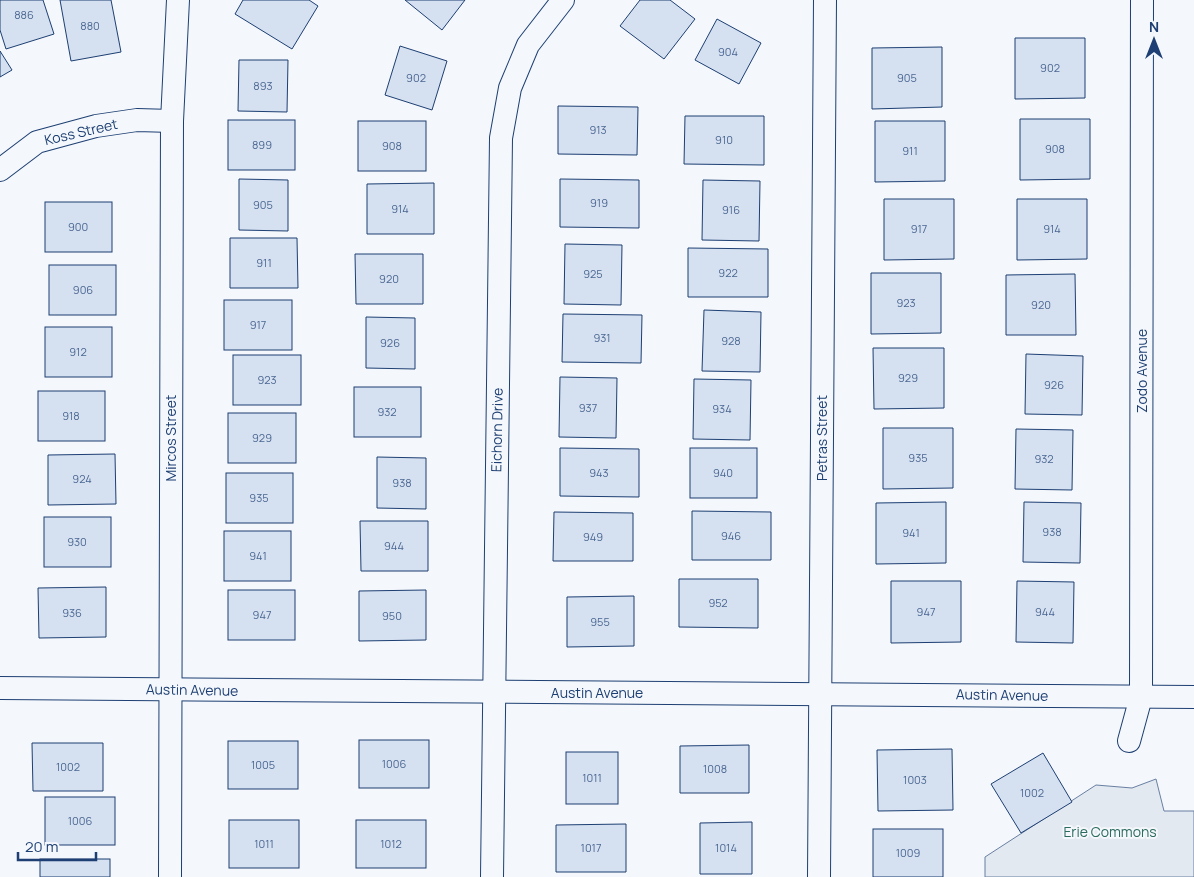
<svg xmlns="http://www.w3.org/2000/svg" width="1194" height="877" font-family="Manrope,sans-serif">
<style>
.green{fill:#e3e9f0;stroke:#687fa3}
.building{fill:#d5e0f0;stroke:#1d3f73}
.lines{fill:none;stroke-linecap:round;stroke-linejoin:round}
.minor-casing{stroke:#1d3f73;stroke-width:24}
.minor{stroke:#f4f7fb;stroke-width:22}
.labels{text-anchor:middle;stroke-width:4;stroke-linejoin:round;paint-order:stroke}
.number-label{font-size:11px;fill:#4b6792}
.street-label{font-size:14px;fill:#1d3f73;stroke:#f4f7fb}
.park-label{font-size:14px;fill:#2c6c60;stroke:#f4f7fb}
</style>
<rect width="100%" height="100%" fill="#f4f7fb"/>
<polygon class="green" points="1156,779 1164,811 1194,811 1194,877 985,877 985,857 1096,785 1132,788"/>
<g class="building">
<polygon points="0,0 43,0 54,34 6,49 0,30"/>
<polygon points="60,0 111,0 121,52 71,61"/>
<polygon points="243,0 309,0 318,6 292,49 235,14"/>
<polygon points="405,0 465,0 442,30"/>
<polygon points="640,0 670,0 695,19 664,59 620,26"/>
<polygon points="717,19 761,43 739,84 695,60"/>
<polygon points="1015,38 1085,38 1085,98 1015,99"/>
<polygon points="400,46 447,61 432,110 385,95"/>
<polygon points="942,47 942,107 872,109 872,48"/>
<polygon points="0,51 12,70 0,77"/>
<polygon points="239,60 288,60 287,112 238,111"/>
<polygon points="558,106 638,107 637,155 558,154"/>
<polygon points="685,116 764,116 764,165 684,164"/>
<polygon points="1020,119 1090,119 1090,179 1020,180"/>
<rect x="228" y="120" width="67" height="50"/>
<rect x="358" y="121" width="68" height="50"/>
<polygon points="875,121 945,121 945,181 875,182"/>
<polygon points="239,179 288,180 288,231 239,230"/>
<polygon points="560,179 639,180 639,228 560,227"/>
<polygon points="703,180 760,181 759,241 702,240"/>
<polygon points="434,183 434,234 367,234 367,184"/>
<polygon points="884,199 954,199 954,259 884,260"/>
<polygon points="1017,199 1087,199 1087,259 1017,260"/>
<rect x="45" y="202" width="67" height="50"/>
<polygon points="230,238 297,238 298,288 230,288"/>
<polygon points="565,244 622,245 621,305 564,304"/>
<polygon points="688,248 768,249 768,297 688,297"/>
<polygon points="355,254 423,254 423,304 356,304"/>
<rect x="49" y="265" width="67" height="50"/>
<polygon points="871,273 941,273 941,333 871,334"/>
<polygon points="1075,274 1076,335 1006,335 1006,275"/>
<rect x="224" y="300" width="68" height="50"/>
<polygon points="704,310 761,312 760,372 702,371"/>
<polygon points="563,314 642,315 641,363 562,362"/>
<polygon points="366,317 415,318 415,369 366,368"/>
<rect x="45" y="327" width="67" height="50"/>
<polygon points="873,348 944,348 944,408 874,409"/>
<polygon points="1026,354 1083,356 1082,415 1025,414"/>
<rect x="233" y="355" width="68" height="50"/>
<polygon points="560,377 617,378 616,438 559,437"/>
<polygon points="694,379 751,380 750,440 693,439"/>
<rect x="354" y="387" width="67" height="50"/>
<rect x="38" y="391" width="67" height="50"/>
<rect x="228" y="413" width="68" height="50"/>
<polygon points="883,428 953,428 953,488 883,489"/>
<polygon points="1016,429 1073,430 1072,490 1015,489"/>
<polygon points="560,448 639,449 639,497 560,496"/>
<rect x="690" y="448" width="67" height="50"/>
<polygon points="115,454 116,504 48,505 48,455"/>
<polygon points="377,457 426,458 426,509 377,508"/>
<rect x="226" y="473" width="67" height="50"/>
<polygon points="946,502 946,563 876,564 876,503"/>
<polygon points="1024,502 1081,503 1080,563 1023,562"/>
<polygon points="692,511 771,512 771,560 692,560"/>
<polygon points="554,512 633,513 633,561 553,561"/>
<rect x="44" y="517" width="67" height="50"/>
<polygon points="360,521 428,521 428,571 361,571"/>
<rect x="224" y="531" width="67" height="50"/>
<polygon points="679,579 758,579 758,628 679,627"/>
<polygon points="891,581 961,581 961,642 891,643"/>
<polygon points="1017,581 1074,582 1073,643 1016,642"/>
<polygon points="106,587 106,637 39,638 38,588"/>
<rect x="228" y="590" width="67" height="50"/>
<polygon points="426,590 426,640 359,641 359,591"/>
<polygon points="634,596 634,646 567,647 567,597"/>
<rect x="359" y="740" width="70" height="48"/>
<rect x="228" y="741" width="70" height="48"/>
<polygon points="32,743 103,743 103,791 33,791"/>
<polygon points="749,745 749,793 680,793 680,746"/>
<polygon points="952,749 953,810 878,811 877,750"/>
<rect x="566" y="752" width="52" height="52"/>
<polygon points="1043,753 1072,802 1021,833 991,784"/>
<rect x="45" y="797" width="70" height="48"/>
<rect x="229" y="820" width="70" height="48"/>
<rect x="356" y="820" width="70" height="48"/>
<polygon points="752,822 752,874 700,874 700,823"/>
<polygon points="626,824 626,872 556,872 556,825"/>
<rect x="873" y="829" width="70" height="48"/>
<rect x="40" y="859" width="70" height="18"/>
</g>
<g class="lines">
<g class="minor-casing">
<g id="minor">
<polyline points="0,170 37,142 96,126 137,120 172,121"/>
<polyline points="0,688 1194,697"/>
<polyline points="1129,741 1141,697 1142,0"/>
<polyline points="170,877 172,121 178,0"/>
<polyline points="492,877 501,138 510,88 528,45 563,0"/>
<polyline points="819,877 825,0"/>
</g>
</g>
<use href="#minor" class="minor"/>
</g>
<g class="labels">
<g class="number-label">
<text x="24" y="19">886</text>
<text x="90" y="30">880</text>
<text x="728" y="56">904</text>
<text x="1050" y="72">902</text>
<text x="416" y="82">902</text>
<text x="907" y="82">905</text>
<text x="263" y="90">893</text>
<text x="598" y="134">913</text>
<text x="724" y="144">910</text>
<text x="262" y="149">899</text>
<text x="392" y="150">908</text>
<text x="1055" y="153">908</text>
<text x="910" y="155">911</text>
<text x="599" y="207">919</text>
<text x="263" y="209">905</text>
<text x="400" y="213">914</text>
<text x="731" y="214">916</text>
<text x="78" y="231">900</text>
<text x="919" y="233">917</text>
<text x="1052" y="233">914</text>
<text x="264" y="267">911</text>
<text x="728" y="277">922</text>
<text x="593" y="278">925</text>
<text x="389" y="283">920</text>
<text x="83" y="294">906</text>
<text x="906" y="307">923</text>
<text x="1041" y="309">920</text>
<text x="258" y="329">917</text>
<text x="602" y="342">931</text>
<text x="731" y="345">928</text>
<text x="390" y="347">926</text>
<text x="78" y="356">912</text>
<text x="908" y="382">929</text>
<text x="267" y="384">923</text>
<text x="1054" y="389">926</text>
<text x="588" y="412">937</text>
<text x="722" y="413">934</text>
<text x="387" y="416">932</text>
<text x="71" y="420">918</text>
<text x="262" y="442">929</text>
<text x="918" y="462">935</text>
<text x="1044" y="463">932</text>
<text x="599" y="477">943</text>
<text x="723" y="477">940</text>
<text x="82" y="483">924</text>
<text x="402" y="487">938</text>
<text x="259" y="502">935</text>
<text x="1052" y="536">938</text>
<text x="911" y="537">941</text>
<text x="731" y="540">946</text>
<text x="593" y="541">949</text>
<text x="77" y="546">930</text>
<text x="394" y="550">944</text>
<text x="258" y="560">941</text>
<text x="718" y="607">952</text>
<text x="926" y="616">947</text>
<text x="1045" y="616">944</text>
<text x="72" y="617">936</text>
<text x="262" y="619">947</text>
<text x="392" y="620">950</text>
<text x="600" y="626">955</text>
<text x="394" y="768">1006</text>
<text x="263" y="769">1005</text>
<text x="68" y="771">1002</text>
<text x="715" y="773">1008</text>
<text x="592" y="782">1011</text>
<text x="915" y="784">1003</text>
<text x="1032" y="797">1002</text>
<text x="80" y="825">1006</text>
<text x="264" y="848">1011</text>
<text x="391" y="848">1012</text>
<text x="591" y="852">1017</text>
<text x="726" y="852">1014</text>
<text x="908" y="857">1009</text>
</g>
<g class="street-label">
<text transform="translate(81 132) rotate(-13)" y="5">Koss Street</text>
<text transform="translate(1142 371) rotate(-90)" y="5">Zodo Avenue</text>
<text transform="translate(497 430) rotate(-89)" y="5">Eichorn Drive</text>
<text transform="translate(171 438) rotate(-90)" y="5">Mircos Street</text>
<text transform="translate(822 438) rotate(-90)" y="5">Petras Street</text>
<text transform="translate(192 690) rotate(1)" y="5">Austin Avenue</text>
<text x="597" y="698">Austin Avenue</text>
<text transform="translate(1002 695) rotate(1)" y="5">Austin Avenue</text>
</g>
<g class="park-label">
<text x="1110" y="837">Erie Commons</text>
</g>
</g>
<g transform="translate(1154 40)" stroke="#f4f7fb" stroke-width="4" paint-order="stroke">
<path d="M0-4L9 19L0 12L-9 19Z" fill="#1d3f73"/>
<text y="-8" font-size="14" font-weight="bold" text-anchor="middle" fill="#1d3f73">N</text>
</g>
<path d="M18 852v8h78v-8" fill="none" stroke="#1d3f73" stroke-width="2.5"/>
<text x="25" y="852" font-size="15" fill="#1d3f73" stroke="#f4f7fb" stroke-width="4" paint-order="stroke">20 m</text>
</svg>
